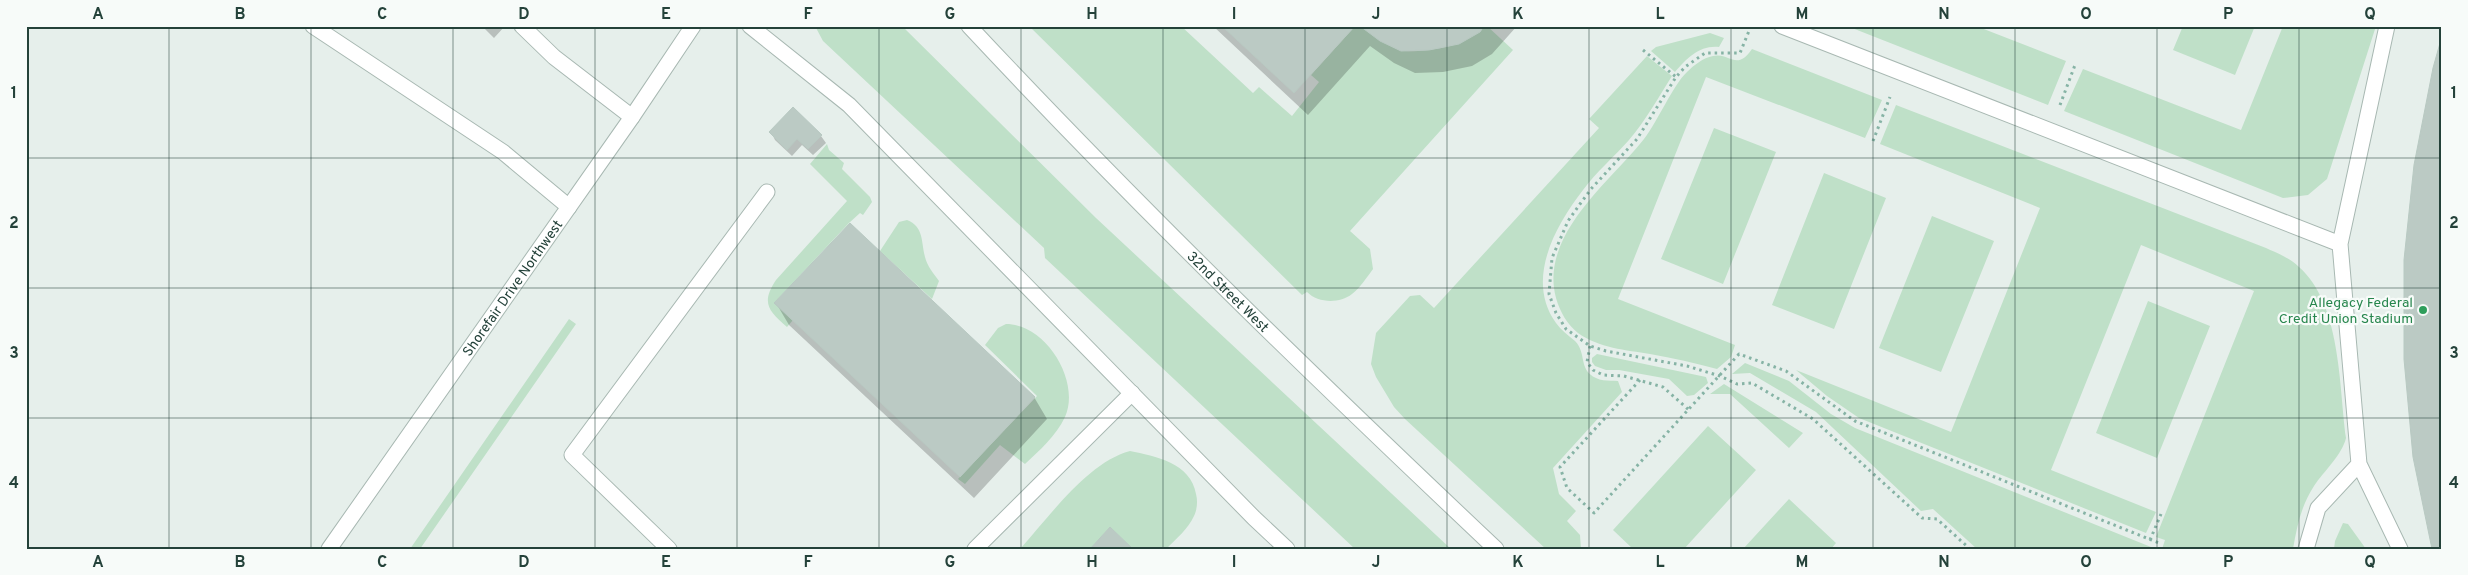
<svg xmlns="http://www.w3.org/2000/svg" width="2468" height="575" viewBox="0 0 2468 575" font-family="Overpass,sans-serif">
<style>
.green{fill:#bfe0c8}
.shadow{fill:#0003}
.building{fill:#bbcac4;stroke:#b8c9c2}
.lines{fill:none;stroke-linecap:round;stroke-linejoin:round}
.service-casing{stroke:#a8b8b2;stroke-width:17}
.pedestrian-casing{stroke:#a8b8b2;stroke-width:17}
.tertiary-casing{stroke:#a8b8b2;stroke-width:17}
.path{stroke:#86b3a5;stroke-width:3;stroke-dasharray:2.5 4;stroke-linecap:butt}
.service{stroke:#fff;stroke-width:15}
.pedestrian{stroke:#fff;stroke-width:15}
.tertiary{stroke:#fff;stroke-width:15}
.grid{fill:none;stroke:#24423a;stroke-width:1;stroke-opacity:0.55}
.leisure-dot{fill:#2e9e5b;stroke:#f7fbf9;stroke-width:2}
.labels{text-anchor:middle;stroke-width:4.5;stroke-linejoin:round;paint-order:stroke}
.street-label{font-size:14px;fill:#24423a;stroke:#f7fbf9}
.leisure-label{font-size:14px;fill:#27864d;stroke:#f7fbf9;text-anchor:end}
.neatline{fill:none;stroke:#24423a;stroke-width:2}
.grid-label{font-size:16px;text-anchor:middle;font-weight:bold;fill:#24423a}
</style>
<rect width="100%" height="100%" fill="#e6efeb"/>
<path class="green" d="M 815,26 L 902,26 L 1096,218 L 1451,549 L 1355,549 L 1045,258 L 1044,248 L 823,41 Z
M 1029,26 L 1181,26 L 1253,93 L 1259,87 L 1292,116 L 1319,82 L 1311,75 L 1355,26 C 1367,26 1386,46 1400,50 C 1412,54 1450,48 1461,42 C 1469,38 1480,28 1487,26 L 1513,50 L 1350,231 L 1370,249 L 1373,269 C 1367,277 1360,288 1352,294 C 1339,304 1318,303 1307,292 L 1302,295 Z
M 1847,26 L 1976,26 L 2066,61 L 2048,105 Z
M 2183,26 L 2255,26 L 2235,75 L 2173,50 Z
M 2283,26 L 2376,26 L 2327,179 L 2308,195 L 2283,198 L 2064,111 L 2083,69 L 2241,130 Z
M 1710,33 L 1724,38 L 1719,47 C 1700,45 1687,58 1675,72 L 1651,51 L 1656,47 Z
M 1752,49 L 1882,100 L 1865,138 L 1706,77 L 1618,299 L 1735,345 L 1731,357 L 1717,369 C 1695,363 1673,358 1650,354 C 1626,350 1599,348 1578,333 C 1567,324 1560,312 1556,298 C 1539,235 1610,182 1644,139 C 1658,121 1673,85 1687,72 C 1694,65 1703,58 1713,56 C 1730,52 1736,72 1752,49 Z
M 1647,56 L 1672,76 C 1658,98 1646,120 1629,140 C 1614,157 1596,172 1583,190 C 1555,226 1525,280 1556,323 C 1561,330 1568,335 1575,341 C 1587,353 1578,370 1596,378 C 1603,382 1611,380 1618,381 L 1622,392 L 1553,468 L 1559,494 L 1576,511 L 1567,521 L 1580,535 L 1581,549 L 1546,549 L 1405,419 L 1394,407 L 1376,377 L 1371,364 L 1376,333 L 1410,296 L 1420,295 L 1434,308 L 1599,128 L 1589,119 Z
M 1896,105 L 2266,248 C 2277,253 2290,258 2299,267 C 2341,304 2339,385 2346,438 C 2342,455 2324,471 2314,486 C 2301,506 2297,526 2293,549 L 2162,549 L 2165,540 L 2156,537 L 2254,291 L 2141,245 L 2051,470 L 2156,512 L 2146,533 L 1859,418 L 1827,396 L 1796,370 L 1951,432 L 2040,208 L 1880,144 Z
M 1714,128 L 1776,152 L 1723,284 L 1661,259 Z
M 827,144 L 829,150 L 844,163 L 842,169 L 870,197 L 872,202 L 863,215 L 860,213 L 849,223 L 775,302 L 793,320 L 787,327 C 768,310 761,303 776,280 L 847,201 L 810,164 Z
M 1824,173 L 1886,198 L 1834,329 L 1772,305 Z
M 1932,216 L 1994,241 L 1941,372 L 1879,348 Z
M 907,220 C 924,227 921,241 925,257 C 927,266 934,274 939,281 L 932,299 L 880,251 L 899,222 Z
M 2148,301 L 2210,326 L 2157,458 L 2096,433 Z
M 569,319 L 576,324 L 420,549 L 410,549 Z
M 1006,324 C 1046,324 1081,381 1065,417 C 1056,436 1039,451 1025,464 L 1000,445 L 965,484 L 958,479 L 1037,396 L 985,345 L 998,328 Z
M 1597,354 L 1706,377 L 1708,383 L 1694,395 L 1687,396 L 1669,379 L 1619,370 L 1606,370 L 1595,366 L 1592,362 L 1592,358 Z
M 1745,363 L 1789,381 L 1831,414 L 1855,428 L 2156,549 L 1977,549 L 1933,509 L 1921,511 L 1816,412 L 1750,373 L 1732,374 Z
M 1724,384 L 1803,433 L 1789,448 L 1730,394 L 1710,394 Z
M 1708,426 L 1756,470 L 1684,549 L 1633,549 L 1613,530 Z
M 1130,451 C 1155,456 1191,463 1196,494 C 1198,501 1197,510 1194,516 C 1188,529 1176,539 1166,549 L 1133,549 L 1110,527 L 1090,549 L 1020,549 C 1049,517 1088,462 1130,451 Z
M 1789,499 L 1836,543 L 1831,549 L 1743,549 Z
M 2343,523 L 2348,524 L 2366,549 L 2334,549 L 2335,541 Z"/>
<path class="shadow" d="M 482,26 L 505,26 L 494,38 Z
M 1213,26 L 1517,26 L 1492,54 L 1472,66 L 1443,72 L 1415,73 L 1394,63 L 1370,46 L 1308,115 Z
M 771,132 L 821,136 L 826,143 L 813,155 L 802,145 L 792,156 L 775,140 Z
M 776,303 L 1034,397 L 1047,419 L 974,498 L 789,325 Z"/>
<path class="building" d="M 1222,26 L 1355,26 L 1294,93 Z
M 1360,26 L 1484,26 L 1480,32 L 1459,44 L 1429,50 L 1401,51 L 1380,41 Z
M 2442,36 L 2442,549 L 2432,549 L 2413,457 L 2404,359 L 2404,260 L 2414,165 L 2433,68 Z
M 793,107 L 822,135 L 808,149 L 797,139 L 787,150 L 769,132 Z
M 850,223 L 1035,397 L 960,477 L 774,303 Z
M 1110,527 L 1133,549 L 1090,549 Z"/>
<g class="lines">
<defs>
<g id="service">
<path d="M 313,26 L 503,152 L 569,207"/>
<path d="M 522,26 L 554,57 L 632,117"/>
<path d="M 750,26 L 849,105 L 1254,518 L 1287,549"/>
<path id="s1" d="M 969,26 C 1138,207 1316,379 1496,549"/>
<path d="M 669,549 L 572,455 L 767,192"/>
<path d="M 975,549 L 1132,393"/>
</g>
<path id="pedestrian" d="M 1782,26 L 2340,244 L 2359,464 L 2318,508 L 2306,549
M 2340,244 L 2387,26
M 2359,464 L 2400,549"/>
<g id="tertiary">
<path id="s2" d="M 329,549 L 632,117 L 693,26"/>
</g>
</defs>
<use href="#service" class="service-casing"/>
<use href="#pedestrian" class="pedestrian-casing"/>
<use href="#tertiary" class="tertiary-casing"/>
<path class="path" d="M 1751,26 L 1740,53 L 1705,53 L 1685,67 L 1676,77 L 1637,139 L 1591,189 L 1580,204 L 1568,221 L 1552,258 L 1549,294 L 1556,313 L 1566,329 L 1590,346 L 1606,351 L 1687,366 L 1720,376 L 1737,384 L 1752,383 L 1813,419 L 1922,518 L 1937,519 L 1970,549
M 1643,50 L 1676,77
M 2060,105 L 2075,65
M 1873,141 L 1890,97
M 1590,346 L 1587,362 L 1593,370 L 1603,375 L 1624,376 L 1663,387 L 1689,410
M 1640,380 L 1560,467 L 1567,488 L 1594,513 L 1739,354 L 1786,371 L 1855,421 L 2159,543
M 2150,540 L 2161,514"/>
<use href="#service" class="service"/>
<use href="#pedestrian" class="pedestrian"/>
<use href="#tertiary" class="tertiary"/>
</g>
<path class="grid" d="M 169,26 L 169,549M 311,26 L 311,549M 453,26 L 453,549M 595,26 L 595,549M 737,26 L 737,549M 879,26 L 879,549M 1021,26 L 1021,549M 1163,26 L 1163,549M 1305,26 L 1305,549M 1447,26 L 1447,549M 1589,26 L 1589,549M 1731,26 L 1731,549M 1873,26 L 1873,549M 2015,26 L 2015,549M 2157,26 L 2157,549M 2299,26 L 2299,549M 26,158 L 2442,158M 26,288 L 2442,288M 26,418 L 2442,418"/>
<circle class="leisure-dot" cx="2423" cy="310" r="5"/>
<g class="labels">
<g class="street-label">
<text dy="5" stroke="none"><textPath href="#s2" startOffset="319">Shorefair Drive Northwest</textPath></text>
<text dy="5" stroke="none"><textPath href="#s1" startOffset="371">32nd Street West</textPath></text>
</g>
<g class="leisure-label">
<text x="2413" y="307">Allegacy Federal<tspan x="2413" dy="16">Credit Union Stadium</tspan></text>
</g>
</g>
<rect width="2468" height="575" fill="none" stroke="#f7fbf9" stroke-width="55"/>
<rect x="28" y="28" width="2412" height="520" class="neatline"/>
<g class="grid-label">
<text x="98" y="19">A</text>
<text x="240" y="19">B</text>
<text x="382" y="19">C</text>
<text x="524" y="19">D</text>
<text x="666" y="19">E</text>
<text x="808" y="19">F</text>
<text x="950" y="19">G</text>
<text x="1092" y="19">H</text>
<text x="1234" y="19">I</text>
<text x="1376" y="19">J</text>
<text x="1518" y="19">K</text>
<text x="1660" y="19">L</text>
<text x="1802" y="19">M</text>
<text x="1944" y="19">N</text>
<text x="2086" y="19">O</text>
<text x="2228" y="19">P</text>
<text x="2370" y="19">Q</text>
<text x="14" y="98">1</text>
<text x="2454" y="98">1</text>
<text x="14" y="228">2</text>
<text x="2454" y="228">2</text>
<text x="14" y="358">3</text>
<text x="2454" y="358">3</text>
<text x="14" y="488">4</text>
<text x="2454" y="488">4</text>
<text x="98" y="567">A</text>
<text x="240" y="567">B</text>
<text x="382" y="567">C</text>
<text x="524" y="567">D</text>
<text x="666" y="567">E</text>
<text x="808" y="567">F</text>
<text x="950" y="567">G</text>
<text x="1092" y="567">H</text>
<text x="1234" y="567">I</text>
<text x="1376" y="567">J</text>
<text x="1518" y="567">K</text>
<text x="1660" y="567">L</text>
<text x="1802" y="567">M</text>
<text x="1944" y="567">N</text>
<text x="2086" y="567">O</text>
<text x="2228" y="567">P</text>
<text x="2370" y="567">Q</text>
</g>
</svg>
